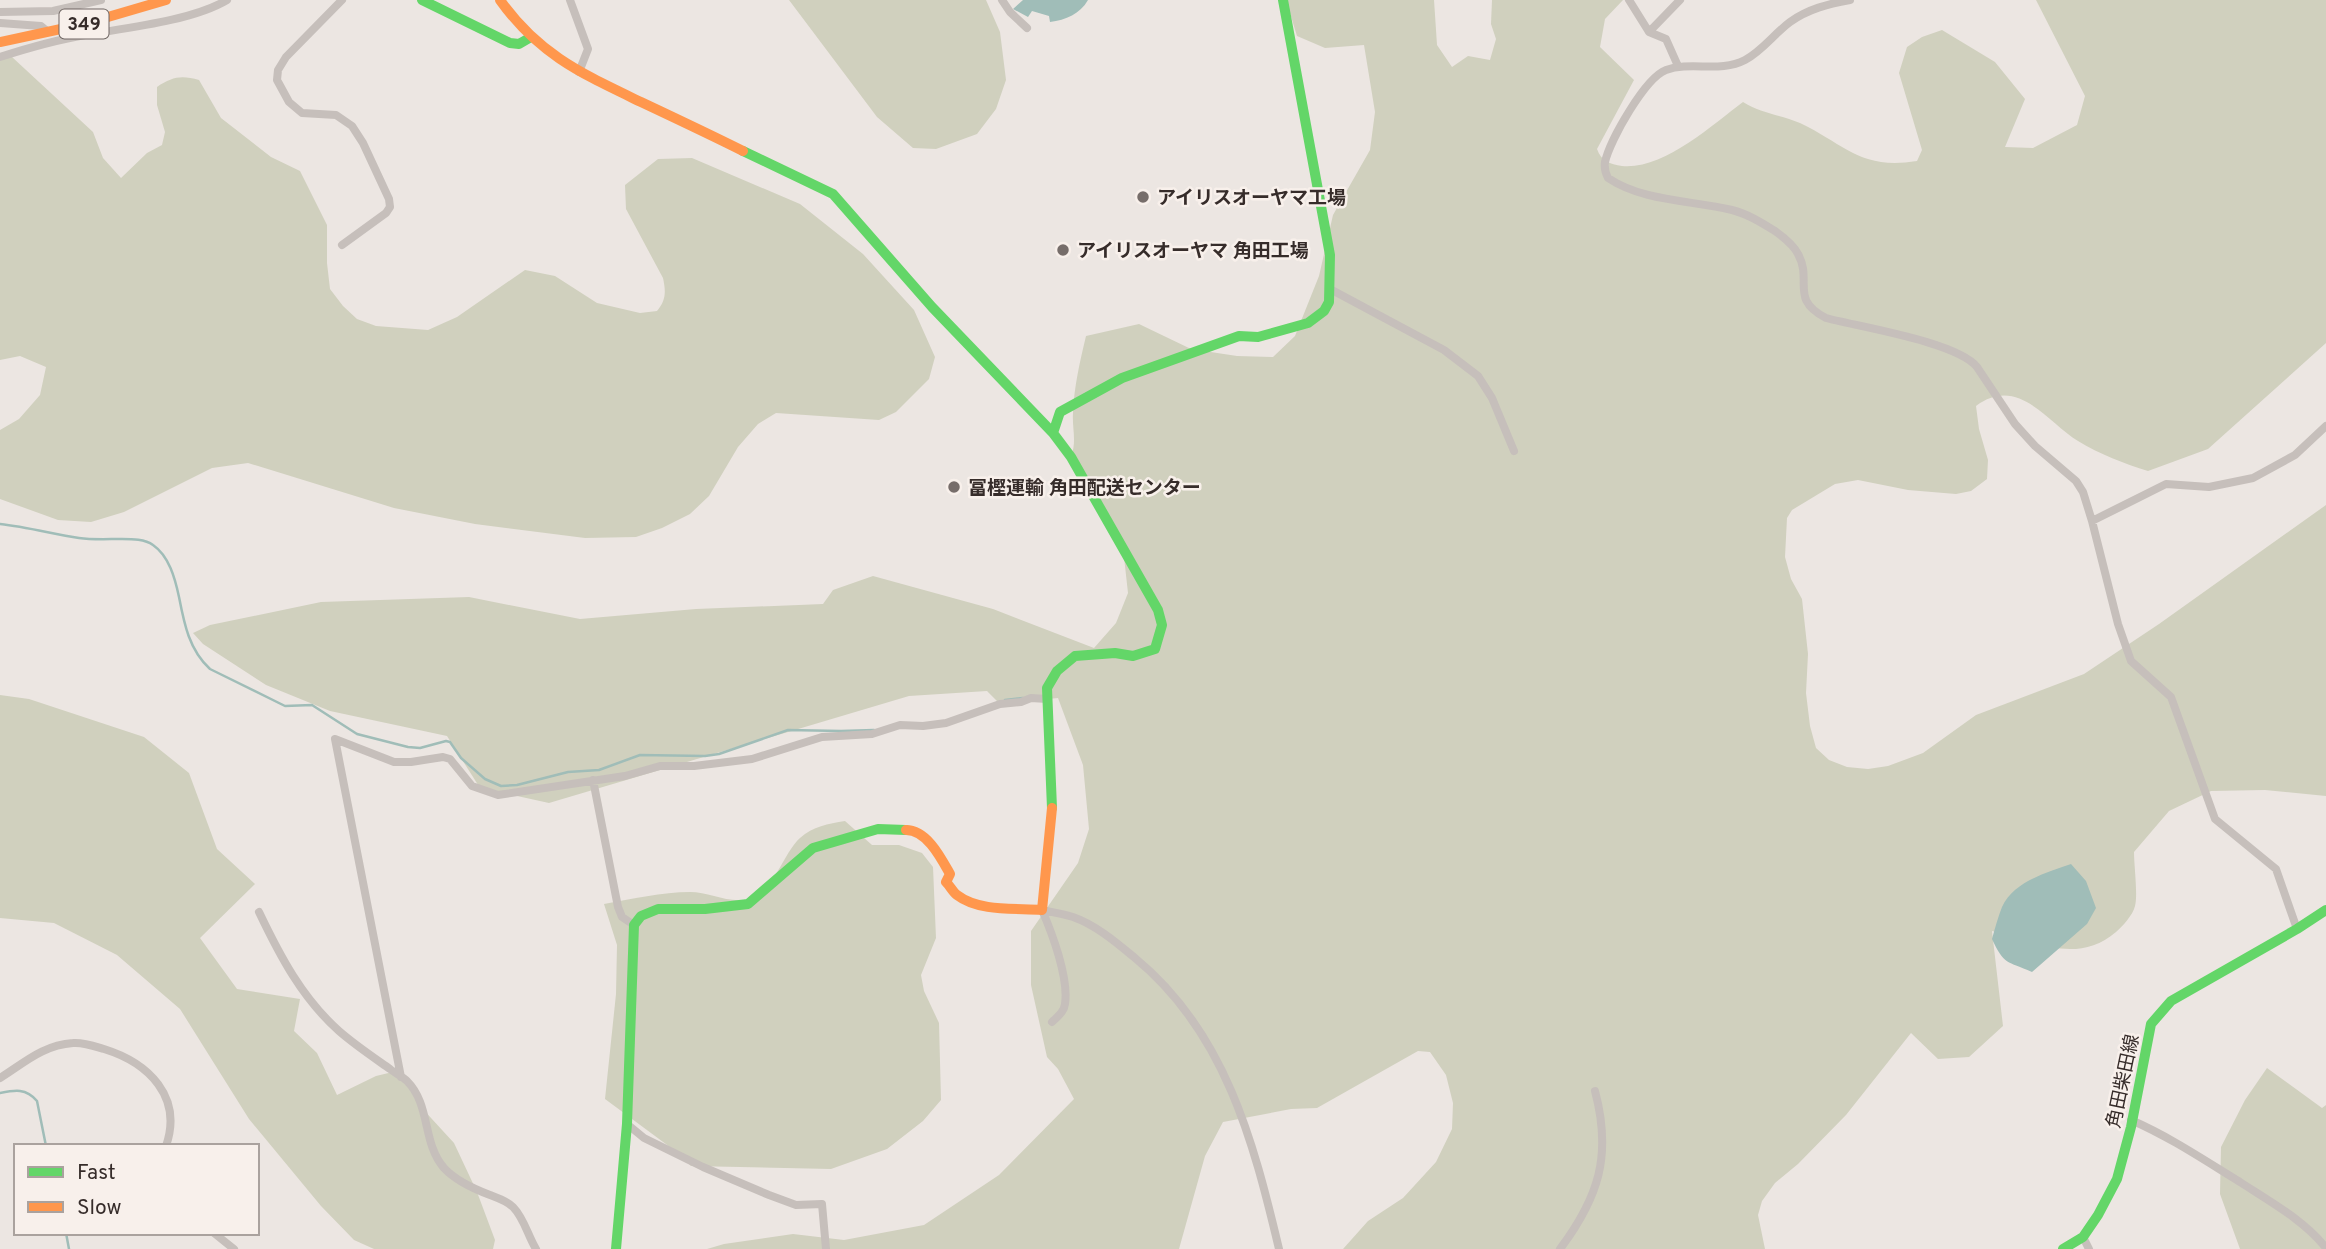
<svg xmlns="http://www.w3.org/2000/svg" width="2326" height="1249" viewBox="0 0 2326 1249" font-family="Overpass,'Noto Sans JP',sans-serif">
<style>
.green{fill:#d0d0be}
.water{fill:#a0bdb8}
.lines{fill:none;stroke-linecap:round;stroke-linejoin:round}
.stream{stroke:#a0bdb8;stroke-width:2.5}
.street{stroke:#c6bfbb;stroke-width:8}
.fast{stroke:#63d668;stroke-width:10}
.slow{stroke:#ff974d;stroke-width:10}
.poi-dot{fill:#766d6a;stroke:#f8f0eb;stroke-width:2.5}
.labels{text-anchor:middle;stroke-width:5;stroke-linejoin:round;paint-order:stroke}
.shield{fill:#f8f0eb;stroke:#706764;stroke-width:2}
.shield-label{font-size:18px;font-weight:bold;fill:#362c2a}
.poi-label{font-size:19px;font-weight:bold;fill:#362c2a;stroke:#f8f0eb;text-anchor:start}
.street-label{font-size:19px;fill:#362c2a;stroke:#f8f0eb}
</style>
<rect width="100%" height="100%" fill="#ece6e2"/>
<path class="green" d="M 789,0 L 986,0 L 1000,32 L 1006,80 L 996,109 L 977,134 L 936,149 L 913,148 L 877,117 Z
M 1286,0 L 1434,0 L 1437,45 L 1452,67 L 1468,56 L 1490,60 L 1496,39 L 1491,24 L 1492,0 L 1623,0 L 1605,19 L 1600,47 L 1634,80 L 1597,149 C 1601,161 1610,164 1622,166 C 1663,170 1711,126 1743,102 C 1760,113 1781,115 1800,123 C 1846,145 1860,170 1917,161 L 1922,150 L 1899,73 L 1907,47 L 1922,37 L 1942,30 L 1995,62 L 2025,99 L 2005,147 L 2033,148 L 2077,125 L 2085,96 L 2036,0 L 2326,0 L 2326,343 L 2208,449 L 2148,471 C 2125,464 2099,454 2078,441 C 2046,421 2018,375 1976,406 L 1979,429 L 1988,460 L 1987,479 L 1971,491 L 1956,494 L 1908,490 L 1858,480 L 1835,484 L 1792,510 L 1787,518 L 1785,557 L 1791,579 L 1802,599 L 1808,654 L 1806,693 L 1810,726 L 1816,748 L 1829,760 L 1847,767 L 1868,769 L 1888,766 L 1923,753 L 1976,715 L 2084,674 L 2159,624 L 2326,505 L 2326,796 L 2265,790 L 2211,791 L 2169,811 L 2134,852 C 2134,865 2138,895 2135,906 C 2133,915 2122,927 2116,932 C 2078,965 2034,942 1992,931 L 2003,1026 L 1969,1057 L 1938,1059 L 1911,1033 L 1846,1115 L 1798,1164 L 1775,1183 L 1762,1201 L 1758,1215 L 1765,1249 L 1343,1249 L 1368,1221 L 1403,1198 L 1436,1162 L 1452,1129 L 1453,1103 L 1446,1075 L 1430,1052 L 1418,1051 L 1317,1108 L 1291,1109 L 1223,1122 L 1205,1156 L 1179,1249 L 707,1249 L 724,1244 L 793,1234 L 844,1240 L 924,1225 L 999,1175 L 1074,1099 L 1058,1069 L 1047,1057 L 1031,985 L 1031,931 L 1078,863 L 1089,829 L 1083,765 L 1058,698 L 1000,704 L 987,691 L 909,696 L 549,803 L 480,788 L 447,736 L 330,711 L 266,685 L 203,644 L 193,633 L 210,625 L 321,602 L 469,597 L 580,619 L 696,609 L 823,604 L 833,590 L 873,576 L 993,609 L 1094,648 L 1116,623 L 1128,593 L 1123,548 L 1071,457 C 1077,441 1072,429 1073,413 C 1074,387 1080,361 1086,336 L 1139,324 L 1191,349 L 1237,356 L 1273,357 L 1295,336 L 1319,276 L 1333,215 L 1370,150 L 1375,112 L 1364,45 L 1325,48 L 1297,36 Z
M 0,57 L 12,57 L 93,132 L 103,158 L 121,178 L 147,153 L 162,145 L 165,132 L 157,105 L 157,87 C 172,77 181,75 199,80 L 221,118 L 271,157 L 300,171 L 327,225 L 327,263 L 330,289 L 343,306 L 357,319 L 376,326 L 428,330 L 457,317 L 525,270 L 555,276 L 597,303 L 640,313 L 657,311 C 666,300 666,292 663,278 L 626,209 L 625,185 L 658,159 L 692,158 L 800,204 L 863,254 L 914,310 L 935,357 L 929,379 L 896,412 L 879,420 L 776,413 L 758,424 L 738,447 L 709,496 L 690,514 L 662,528 L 636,537 L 585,538 L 475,524 L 394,508 L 248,463 L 212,468 L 124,512 L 91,522 L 58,520 L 0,499 L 0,430 L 19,419 L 40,395 L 46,367 L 20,356 L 0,360 Z
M 0,695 L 29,699 L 144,737 L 189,773 L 217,849 L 255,884 L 200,938 L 237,989 L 300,999 L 294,1031 L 317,1053 L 337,1095 L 376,1076 L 401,1070 L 420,1106 L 454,1143 L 477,1192 L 495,1240 L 493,1249 L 374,1249 L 354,1240 L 321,1206 L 249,1119 L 180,1009 L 117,955 L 54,923 L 0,918 Z
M 845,821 L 872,845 L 899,845 L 922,853 L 933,867 L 936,938 L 921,975 L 924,991 L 939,1023 L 941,1100 L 923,1121 L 887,1149 L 831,1169 L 691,1166 L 678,1153 L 605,1099 L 616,994 L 617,945 L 604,904 C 632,899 662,892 690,892 C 709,892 729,904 749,899 C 773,893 784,852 800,838 C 813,826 828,824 845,821 Z
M 2267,1068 L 2322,1108 L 2326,1105 L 2326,1249 L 2240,1249 L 2220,1194 L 2221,1147 L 2245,1100 Z"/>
<path class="water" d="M 1023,0 L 1088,0 C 1080,14 1066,20 1050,22 L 1049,16 L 1032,11 L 1028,17 L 1013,9 Z
M 2071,864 L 2086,881 L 2096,908 L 2087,924 L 2032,972 C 2007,961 2004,965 1992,939 C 1995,928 1998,917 2002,907 C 2014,881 2046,873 2071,864 Z"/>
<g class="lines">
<path class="stream" d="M 0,524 C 27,527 53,534 79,538 C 93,540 108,539 122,539 C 132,539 145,539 153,545 C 169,556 175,578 179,597 C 184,623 189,650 210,669 L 285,706 L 312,705 L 357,734 L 408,747 L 420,748 L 446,741 L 450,742 L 461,758 L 485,779 L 501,786 L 517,785 L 568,772 L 599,770 L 640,755 L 705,756 L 719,754 L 788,730 L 841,731 L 874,730
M 1005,700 L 1023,698
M 0,1093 C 15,1090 26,1088 37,1101 L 46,1146
M 66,1233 L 69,1249"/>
<path class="street" d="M 342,0 L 286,57 L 278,70 L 277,80 L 289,102 L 302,113 L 336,115 L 352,126 L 363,143 L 389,199 L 390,207 L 386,213 L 342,245
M 570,0 L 588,49 L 579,72
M 1002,0 L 1010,12 L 1027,28
M 1629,0 L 1649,32 L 1666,39 L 1678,66
M 1850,0 C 1828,4 1808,9 1790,22 C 1774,34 1762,51 1745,60 C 1720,73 1691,61 1666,70 C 1645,78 1610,140 1605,162 C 1604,168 1605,172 1608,178 C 1644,202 1691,200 1732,210 C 1748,214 1762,223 1775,231 C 1782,236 1794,246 1798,254 C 1813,281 1789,299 1826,318 C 1860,327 1957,342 1977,367 L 2015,424 L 2035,446 L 2076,481 L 2083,492 L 2092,521
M 0,12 L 53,11 L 101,0
M 0,23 L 41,26 L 47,31
M 1649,32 L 1680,0
M 0,57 C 28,48 56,40 85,35 C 125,28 192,21 227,0
M 1330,289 L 1444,350 L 1478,376 L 1492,398 L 1514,451
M 593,780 L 618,907 L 622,917 L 634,925
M 1042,910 C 1052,912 1063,914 1073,917 C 1096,925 1117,943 1135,958 C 1225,1032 1253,1140 1279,1249
M 1042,910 C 1052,933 1069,978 1065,1004 C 1064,1012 1058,1016 1052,1022
M 259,912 C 280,956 302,998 339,1031 C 355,1045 373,1057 390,1069 C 395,1073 403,1077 407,1081 C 431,1105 422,1143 444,1168 C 456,1181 474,1189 490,1195 C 498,1198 507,1201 513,1207 C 524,1218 528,1236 536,1249
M 2297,929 L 2276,869 L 2215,819 L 2171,697 L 2131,661 L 2118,624 L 2092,521 L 2166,484 L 2209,487 L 2253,478 L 2295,455 L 2326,426
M 401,1077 L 335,739 L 394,762 L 411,762 L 443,757 L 450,759 L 472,786 L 498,795 L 625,776 L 660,766 L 694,766 L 752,759 L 822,737 L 872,734 L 900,725 L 923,726 L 946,723 L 1000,704 L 1021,702 L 1031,698 L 1047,699
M 0,1078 C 24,1063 43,1045 73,1043 C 83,1042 94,1046 104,1049 C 149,1063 183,1097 166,1146
M 2131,1120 C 2170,1137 2204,1160 2240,1182 C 2269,1201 2304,1220 2326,1248
M 627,1124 L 644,1138 L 703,1167 L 769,1195 L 796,1205 L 822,1204 L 826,1249
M 214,1233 L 234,1249
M 2083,1237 L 2089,1249
M 1560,1249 C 1599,1197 1612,1155 1595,1091"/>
<path class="fast" d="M 422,0 L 510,43 L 519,44 L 531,37
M 743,151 L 833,194 L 932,307 L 1053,433 L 1071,457 L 1158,610 L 1162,625 L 1155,649 L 1133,656 L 1115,653 L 1075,656 L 1057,671 L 1047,688 L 1052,808
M 1053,433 L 1060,412 L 1122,378 L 1239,336 L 1258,337 L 1308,323 L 1324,311 L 1329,302 L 1330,255 L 1283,0
M 616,1249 L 627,1124 L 634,925 L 641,916 L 658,909 L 705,909 L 748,904 L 813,848 L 878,829 L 906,830
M 2063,1249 L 2083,1237 L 2098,1215 L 2117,1179 L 2131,1127 L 2151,1024 L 2171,1001 L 2297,929 L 2326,910"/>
<path class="slow" d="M 500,0 C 539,55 583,74 641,102 C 675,118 709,134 743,151
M 0,42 L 84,24 L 166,0
M 906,830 C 927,830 941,858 950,874 L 946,882 C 950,886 953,892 957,895 C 979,912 1016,908 1042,910 L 1052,808"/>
</g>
<g class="poi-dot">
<circle cx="1143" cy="197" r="7"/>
<circle cx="1063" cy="250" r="7"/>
<circle cx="954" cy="487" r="7"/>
</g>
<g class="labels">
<rect class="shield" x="59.5" y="9.5" width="49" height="29" rx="5"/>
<g class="shield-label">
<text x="84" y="30">349</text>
</g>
<g class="poi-label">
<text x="1157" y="204">アイリスオーヤマ工場</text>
<text x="1077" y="257">アイリスオーヤマ 角田工場</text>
<text x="968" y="494">冨樫運輸 角田配送センター</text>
</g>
<g class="street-label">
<text transform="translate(2122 1081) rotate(-78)" y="7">角田柴田線</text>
</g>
</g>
<rect x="14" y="1144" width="245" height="91" fill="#f8f0eb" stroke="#aaa29e" stroke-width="2"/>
<rect x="28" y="1167" width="35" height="10" fill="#63d668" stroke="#aaa29e" stroke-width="2"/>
<text x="77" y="1179" font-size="21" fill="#362c2a">Fast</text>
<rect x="28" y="1202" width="35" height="10" fill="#ff974d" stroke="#aaa29e" stroke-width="2"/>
<text x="77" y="1214" font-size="21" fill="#362c2a">Slow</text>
</svg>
